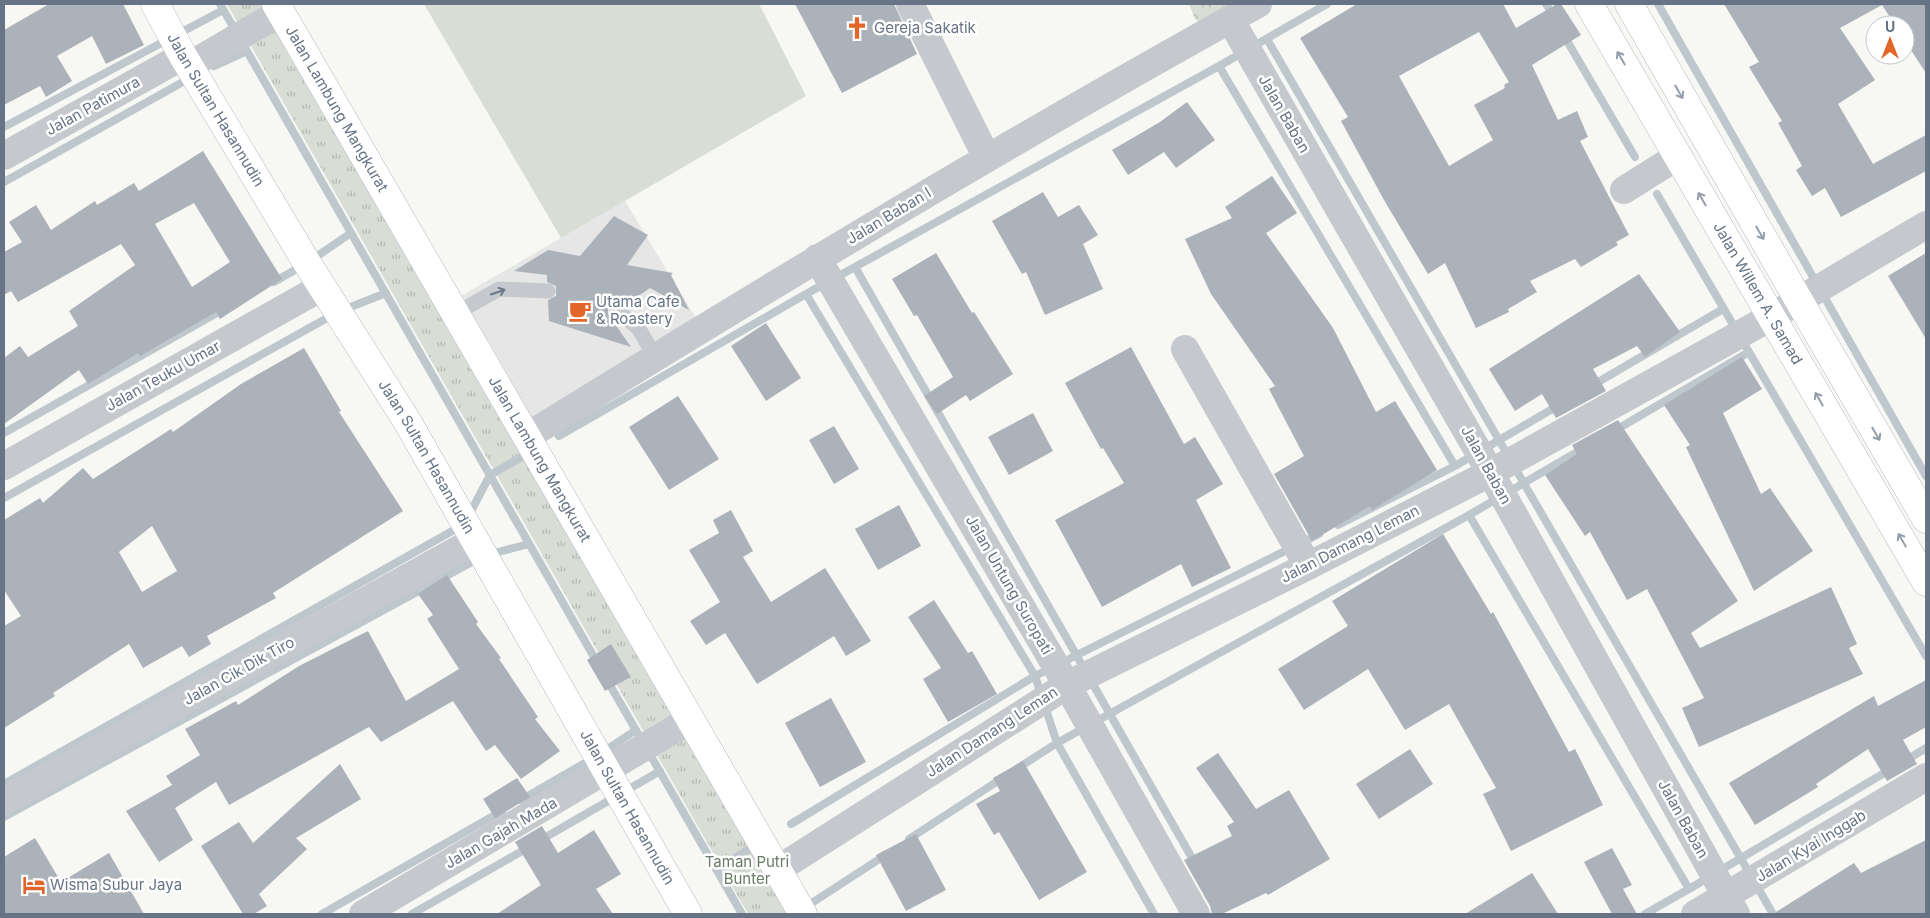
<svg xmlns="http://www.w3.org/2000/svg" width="1930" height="918" viewBox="0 0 1930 918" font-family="Inter,sans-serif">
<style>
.built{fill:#e5e6e5}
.green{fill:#d8ded5}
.forest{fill:url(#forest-crowns)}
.park{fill:url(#park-tufts)}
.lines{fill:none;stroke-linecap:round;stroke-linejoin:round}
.stream{stroke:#bdc7cc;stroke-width:8}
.building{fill:#abb2b9;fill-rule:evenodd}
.secondary-casing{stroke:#b7bbc0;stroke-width:29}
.lane{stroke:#c5c8cc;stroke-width:15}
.street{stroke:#c5c8cc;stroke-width:28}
.secondary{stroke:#fff;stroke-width:28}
.oneway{stroke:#949eaa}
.oneway2{stroke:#6b7889}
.labels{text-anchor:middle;stroke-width:5;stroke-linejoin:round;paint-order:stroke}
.poi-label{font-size:15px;fill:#667485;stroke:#fff;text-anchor:start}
.street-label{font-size:15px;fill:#667485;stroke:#fff}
.park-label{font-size:15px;fill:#687c65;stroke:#fff}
</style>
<defs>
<pattern id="forest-crowns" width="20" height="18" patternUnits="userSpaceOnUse" patternTransform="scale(1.25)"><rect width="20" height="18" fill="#d8ded5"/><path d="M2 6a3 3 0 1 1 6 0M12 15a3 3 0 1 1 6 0" fill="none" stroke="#b3b9b2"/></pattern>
<pattern id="park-tufts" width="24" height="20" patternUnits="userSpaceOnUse" patternTransform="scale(1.25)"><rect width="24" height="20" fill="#d8ded5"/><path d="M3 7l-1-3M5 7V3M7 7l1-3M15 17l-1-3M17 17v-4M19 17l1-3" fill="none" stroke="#b3b9b2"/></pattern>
</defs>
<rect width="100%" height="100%" fill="#f7f7f4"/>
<path class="built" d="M 625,201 L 700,325 L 534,427 L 461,296 Z"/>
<path class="green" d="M 424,4 L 759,4 L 806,96 L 561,238 Z"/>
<path class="forest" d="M 1189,4 L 1244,4 L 1204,25 L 1195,19 Z"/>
<path class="park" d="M 227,4 L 269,4 L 795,914 L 748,914 Z"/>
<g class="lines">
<path class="stream" d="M 220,4 L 598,664
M 1546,4 L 1554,17
M 1658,4 L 1926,476
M 1563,34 L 1635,157
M 1267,39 L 1773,914
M 214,66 L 247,51
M 1219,66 L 1327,4
M 4,127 L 223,10
M 4,182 L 190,78
M 1657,194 L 1926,656
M 855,267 L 1196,865
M 274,282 L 307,263 L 351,233
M 806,294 L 1219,66 L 1455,466 L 1338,525
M 1593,385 L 1723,309
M 1614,431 L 1749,352
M 4,433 L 224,309
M 559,436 L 806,294 L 1035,676 L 791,824
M 1455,466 L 1559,405
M 4,498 L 338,312 L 386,293
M 1469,515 L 1584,448
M 468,517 L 490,475 L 522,457
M 1319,534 L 1035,676 L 1057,743 L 1469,515 L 1689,889 L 1645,914
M 607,680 L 742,914
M 1905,761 L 1926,748
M 1018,768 L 1057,743 L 1154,914
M 4,784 L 461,526
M 521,800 L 597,756 L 636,730
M 4,817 L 483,556 L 529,544
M 909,839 L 1004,777
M 539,841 L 660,771
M 717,869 L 751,848
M 1689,889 L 1891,769
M 804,908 L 887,854
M 322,914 L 502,811
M 412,914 L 529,847"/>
</g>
<path class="building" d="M 49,4 L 123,4 L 144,45 L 106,64 L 92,36 L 57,56 L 72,81 L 46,97 L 40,86 L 4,105 L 4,30 Z
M 795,4 L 894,4 L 917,54 L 842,93 Z
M 1357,4 L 1503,4 L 1516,28 L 1557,4 L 1561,4 L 1581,35 L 1532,65 L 1558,120 L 1577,111 L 1588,137 L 1580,141 L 1629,235 L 1616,242 L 1618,245 L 1581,267 L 1575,259 L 1530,281 L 1537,292 L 1508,309 L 1509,312 L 1476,328 L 1445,263 L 1428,274 L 1384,200 L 1341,121 L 1348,117 L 1300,38 ZM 1479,32 L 1509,82 L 1504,85 L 1505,88 L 1474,105 L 1493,140 L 1449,166 L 1399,76 Z
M 1724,4 L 1926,4 L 1926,73 L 1905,41 L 1905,25 L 1895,25 L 1882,5 L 1840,28 L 1875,80 L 1838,104 L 1873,164 L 1926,135 L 1926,171 L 1841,217 L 1825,188 L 1812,196 L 1796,170 L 1802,166 L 1778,123 L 1782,121 L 1749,67 L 1759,62 Z
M 1187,102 L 1215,140 L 1176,168 L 1164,152 L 1128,175 L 1112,150 L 1160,122 Z
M 203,151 L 282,279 L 220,319 L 216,312 L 140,356 L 138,353 L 88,384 L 79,370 L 4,424 L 4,358 L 20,346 L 28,357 L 78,326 L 69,311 L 135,265 L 121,244 L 18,302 L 11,291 L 4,295 L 4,252 L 22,242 L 9,222 L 36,205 L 51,230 L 95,201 L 97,205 L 134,183 L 139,191 ZM 194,203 L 230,262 L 192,287 L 155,224 Z
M 1272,176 L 1297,213 L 1266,233 L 1333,328 L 1376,412 L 1395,401 L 1437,470 L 1372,510 L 1370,506 L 1312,541 L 1274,474 L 1304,456 L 1269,389 L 1275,386 L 1211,294 L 1185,239 L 1232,218 L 1225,207 Z
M 1043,192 L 1058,217 L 1079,205 L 1098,235 L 1083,244 L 1103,289 L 1045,315 L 1026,272 L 1022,274 L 992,221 Z
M 614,216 L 648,235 L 627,265 L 673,273 L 671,275 L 689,310 L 650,288 L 625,305 L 619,301 L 613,301 L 608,308 L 608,314 L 631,347 L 549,321 L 548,300 L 556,296 L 556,286 L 547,282 L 547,275 L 514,271 L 548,250 L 580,256 Z
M 936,253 L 972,313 L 974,312 L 1013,374 L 970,401 L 966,395 L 937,414 L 924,396 L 953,377 L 917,315 L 914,316 L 892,279 Z
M 1926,253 L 1926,339 L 1888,276 Z
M 1639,274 L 1680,332 L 1645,357 L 1637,346 L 1593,369 L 1606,391 L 1556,418 L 1542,394 L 1515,411 L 1489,369 Z
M 766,323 L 801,378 L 766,401 L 731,346 Z
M 1131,347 L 1184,444 L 1195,437 L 1223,484 L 1196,500 L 1231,568 L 1192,587 L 1181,564 L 1102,607 L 1055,520 L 1124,483 L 1103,448 L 1101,449 L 1065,383 Z
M 304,348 L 341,411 L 339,412 L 403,511 L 273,593 L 276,598 L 207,636 L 211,644 L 189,657 L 182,646 L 143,668 L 129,644 L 53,693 L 55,696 L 4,728 L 4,626 L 21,616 L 4,590 L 4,520 L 40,498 L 43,503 L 83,468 L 93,479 L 171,429 L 173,432 L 241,384 ZM 152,526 L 177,571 L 142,592 L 119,552 Z
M 1742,357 L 1762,389 L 1723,413 L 1761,494 L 1770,488 L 1813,551 L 1754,591 L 1686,447 L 1690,445 L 1664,405 Z
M 678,396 L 719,459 L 669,490 L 629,427 Z
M 1033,413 L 1053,451 L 1009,475 L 988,437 Z
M 1618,420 L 1738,601 L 1691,633 L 1700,648 L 1831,587 L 1857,644 L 1849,648 L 1863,674 L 1699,747 L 1682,708 L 1704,698 L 1647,589 L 1627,600 L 1590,532 L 1585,536 L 1545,475 L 1577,454 L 1572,445 Z
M 834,426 L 859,469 L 834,484 L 809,440 Z
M 899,505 L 921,546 L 878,570 L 855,529 Z
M 731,510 L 753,551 L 743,557 L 771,602 L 825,568 L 871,641 L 846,656 L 834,636 L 757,684 L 725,633 L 706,645 L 690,621 L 720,602 L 689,550 L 719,533 L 713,520 Z
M 1443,534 L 1491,614 L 1493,612 L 1569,752 L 1575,749 L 1603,805 L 1511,851 L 1483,794 L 1496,788 L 1449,704 L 1405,730 L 1368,669 L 1304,710 L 1278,669 L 1348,626 L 1332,601 Z
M 447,575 L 478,622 L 476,624 L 501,658 L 499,659 L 538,717 L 535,719 L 560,751 L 521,779 L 495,745 L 486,751 L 453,701 L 381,742 L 369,727 L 229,805 L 216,782 L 175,808 L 193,840 L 159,862 L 126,811 L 172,785 L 166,776 L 200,755 L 185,729 L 236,701 L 238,705 L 299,666 L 368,631 L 406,701 L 459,669 L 427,619 L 433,615 L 418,594 Z
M 934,600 L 968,653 L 972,651 L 997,694 L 948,722 L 923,679 L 941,668 L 908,617 Z
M 611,644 L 631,677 L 605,691 L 587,660 Z
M 1926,680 L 1926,727 L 1903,740 L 1917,764 L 1887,781 L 1868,749 L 1816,784 L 1818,787 L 1755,825 L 1729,783 L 1874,696 L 1878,706 Z
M 831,698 L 866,762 L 820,787 L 785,723 Z
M 1410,749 L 1433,784 L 1379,819 L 1356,784 Z
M 1218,753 L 1256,809 L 1289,790 L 1330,859 L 1268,895 L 1266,893 L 1222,914 L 1212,914 L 1210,906 L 1184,860 L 1232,836 L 1227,826 L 1234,822 L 1196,768 Z
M 1023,761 L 1087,872 L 1039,900 L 999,832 L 994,835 L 976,804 L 1000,791 L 993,778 Z
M 340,764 L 361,799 L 296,838 L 307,849 L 259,894 L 267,906 L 254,914 L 243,914 L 201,846 L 239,822 L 253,843 Z
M 517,778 L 530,797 L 495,818 L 483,799 Z
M 542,826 L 558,853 L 594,830 L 621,874 L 596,889 L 613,914 L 497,914 L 541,885 L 515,842 Z
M 916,834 L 946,890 L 906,911 L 876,855 Z
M 35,838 L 61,882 L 109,853 L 144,914 L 4,914 L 4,857 Z
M 1926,840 L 1926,914 L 1773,914 L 1854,863 L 1861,873 Z
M 1612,848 L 1632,885 L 1623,889 L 1637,914 L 1612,914 L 1584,862 Z
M 1532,873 L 1558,914 L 1465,914 Z"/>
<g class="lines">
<defs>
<g id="secondary">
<path id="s1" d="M 155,4 L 183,56 L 307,263 L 407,421 L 688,914"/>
<path id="s2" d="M 276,4 L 803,914"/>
<path id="s3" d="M 1589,4 L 1926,582"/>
<path d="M 1629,4 L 1798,299 L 1926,519"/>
</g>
</defs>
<use href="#secondary" class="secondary-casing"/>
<path class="lane" d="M 617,310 L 639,329 L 655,357
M 455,314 L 499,289 L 548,291"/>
<path class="street" d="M 910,4 L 987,158
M 1230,19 L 1485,463 L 1736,914
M 190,65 L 281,12
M 4,156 L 183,56
M 1624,190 L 1678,156
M 817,258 L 1067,685 L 1196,914
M 1185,349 L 1308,566
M 526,437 C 767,288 1010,141 1258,4
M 4,466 L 322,287
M 4,801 L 474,541
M 777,870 L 1067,685 L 1308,566 L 1490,473 L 1771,317 L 1926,225
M 363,914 L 690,720
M 1695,914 L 1926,777"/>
<use href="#secondary" class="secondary"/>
</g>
<defs><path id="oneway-shaft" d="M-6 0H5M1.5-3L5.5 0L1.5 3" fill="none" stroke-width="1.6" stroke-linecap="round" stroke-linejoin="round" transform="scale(1.25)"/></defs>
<g class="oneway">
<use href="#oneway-shaft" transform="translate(1621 58) rotate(-120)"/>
<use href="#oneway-shaft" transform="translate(1679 92) rotate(60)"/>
<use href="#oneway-shaft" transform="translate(1702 199) rotate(-120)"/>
<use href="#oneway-shaft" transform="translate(1760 233) rotate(60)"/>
<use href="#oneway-shaft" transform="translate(1819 399) rotate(-120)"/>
<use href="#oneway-shaft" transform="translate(1876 434) rotate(60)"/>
<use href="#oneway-shaft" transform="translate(1902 540) rotate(-120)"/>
</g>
<use class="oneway2" href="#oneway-shaft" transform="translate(498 292) rotate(-19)"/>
<defs>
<symbol id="church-bare" viewBox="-9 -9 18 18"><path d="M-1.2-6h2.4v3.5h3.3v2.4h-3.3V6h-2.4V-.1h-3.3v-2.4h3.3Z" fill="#e26529" stroke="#fff" stroke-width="2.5" paint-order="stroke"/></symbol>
<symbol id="cafe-bare" viewBox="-9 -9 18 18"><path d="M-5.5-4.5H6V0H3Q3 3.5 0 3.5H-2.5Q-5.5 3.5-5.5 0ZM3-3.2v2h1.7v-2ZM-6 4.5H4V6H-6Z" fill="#e26529" stroke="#fff" stroke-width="2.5" paint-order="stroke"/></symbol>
<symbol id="hotel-bare" viewBox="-9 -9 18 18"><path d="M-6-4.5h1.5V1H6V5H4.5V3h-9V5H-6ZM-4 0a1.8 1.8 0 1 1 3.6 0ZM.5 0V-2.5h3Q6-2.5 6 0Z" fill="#e26529" stroke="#fff" stroke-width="2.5" paint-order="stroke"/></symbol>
</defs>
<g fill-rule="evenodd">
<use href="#church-bare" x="841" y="12" width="32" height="32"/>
<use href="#cafe-bare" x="564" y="295" width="32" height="32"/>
<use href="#hotel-bare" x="18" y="869" width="32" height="32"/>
</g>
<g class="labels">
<g class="poi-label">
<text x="874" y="33">Gereja Sakatik</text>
<text x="596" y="307">Utama Cafe<tspan x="596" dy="17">&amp; Roastery</tspan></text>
<text x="50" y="890">Wisma Subur Jaya</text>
</g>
<g class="street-label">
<text transform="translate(93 106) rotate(-29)" y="5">Jalan Patimura</text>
<text dy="5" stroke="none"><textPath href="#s2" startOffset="121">Jalan Lambung Mangkurat</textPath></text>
<text dy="5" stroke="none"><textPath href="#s1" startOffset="122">Jalan Sultan Hasannudin</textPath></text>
<text transform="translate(1284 114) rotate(60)" y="5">Jalan Baban</text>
<text transform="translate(889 216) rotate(-31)" y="5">Jalan Baban I</text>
<text dy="5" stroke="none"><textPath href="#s3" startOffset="335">Jalan Willem A. Samad</textPath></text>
<text transform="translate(163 376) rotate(-29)" y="5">Jalan Teuku Umar</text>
<text dy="5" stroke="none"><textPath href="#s1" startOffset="528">Jalan Sultan Hasannudin</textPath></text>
<text dy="5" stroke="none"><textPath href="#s2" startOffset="526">Jalan Lambung Mangkurat</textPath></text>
<text transform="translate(1486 465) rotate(61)" y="5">Jalan Baban</text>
<text transform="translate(1350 544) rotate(-27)" y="5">Jalan Damang Leman</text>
<text transform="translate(1009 585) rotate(60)" y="5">Jalan Untung Suropati</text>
<text transform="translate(239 671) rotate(-29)" y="5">Jalan Cik Dik Tiro</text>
<text transform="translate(992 732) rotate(-33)" y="5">Jalan Damang Leman</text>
<text dy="5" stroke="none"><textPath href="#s1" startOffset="932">Jalan Sultan Hasannudin</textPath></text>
<text transform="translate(1683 819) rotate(61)" y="5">Jalan Baban</text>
<text transform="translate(501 833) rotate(-30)" y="5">Jalan Gajah Mada</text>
<text transform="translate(1811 846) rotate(-31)" y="5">Jalan Kyai Inggab</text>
</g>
<g class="park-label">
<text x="747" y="867">Taman Putri<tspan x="747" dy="17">Bunter</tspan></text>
</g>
</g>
<rect width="1930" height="918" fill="none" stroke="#667485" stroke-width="10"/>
<g transform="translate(1890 40)"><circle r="24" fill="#ffffff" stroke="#c2c7ce"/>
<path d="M0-4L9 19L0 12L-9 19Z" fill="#e26529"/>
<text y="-8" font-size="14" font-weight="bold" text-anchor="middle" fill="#667485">U</text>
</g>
</svg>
